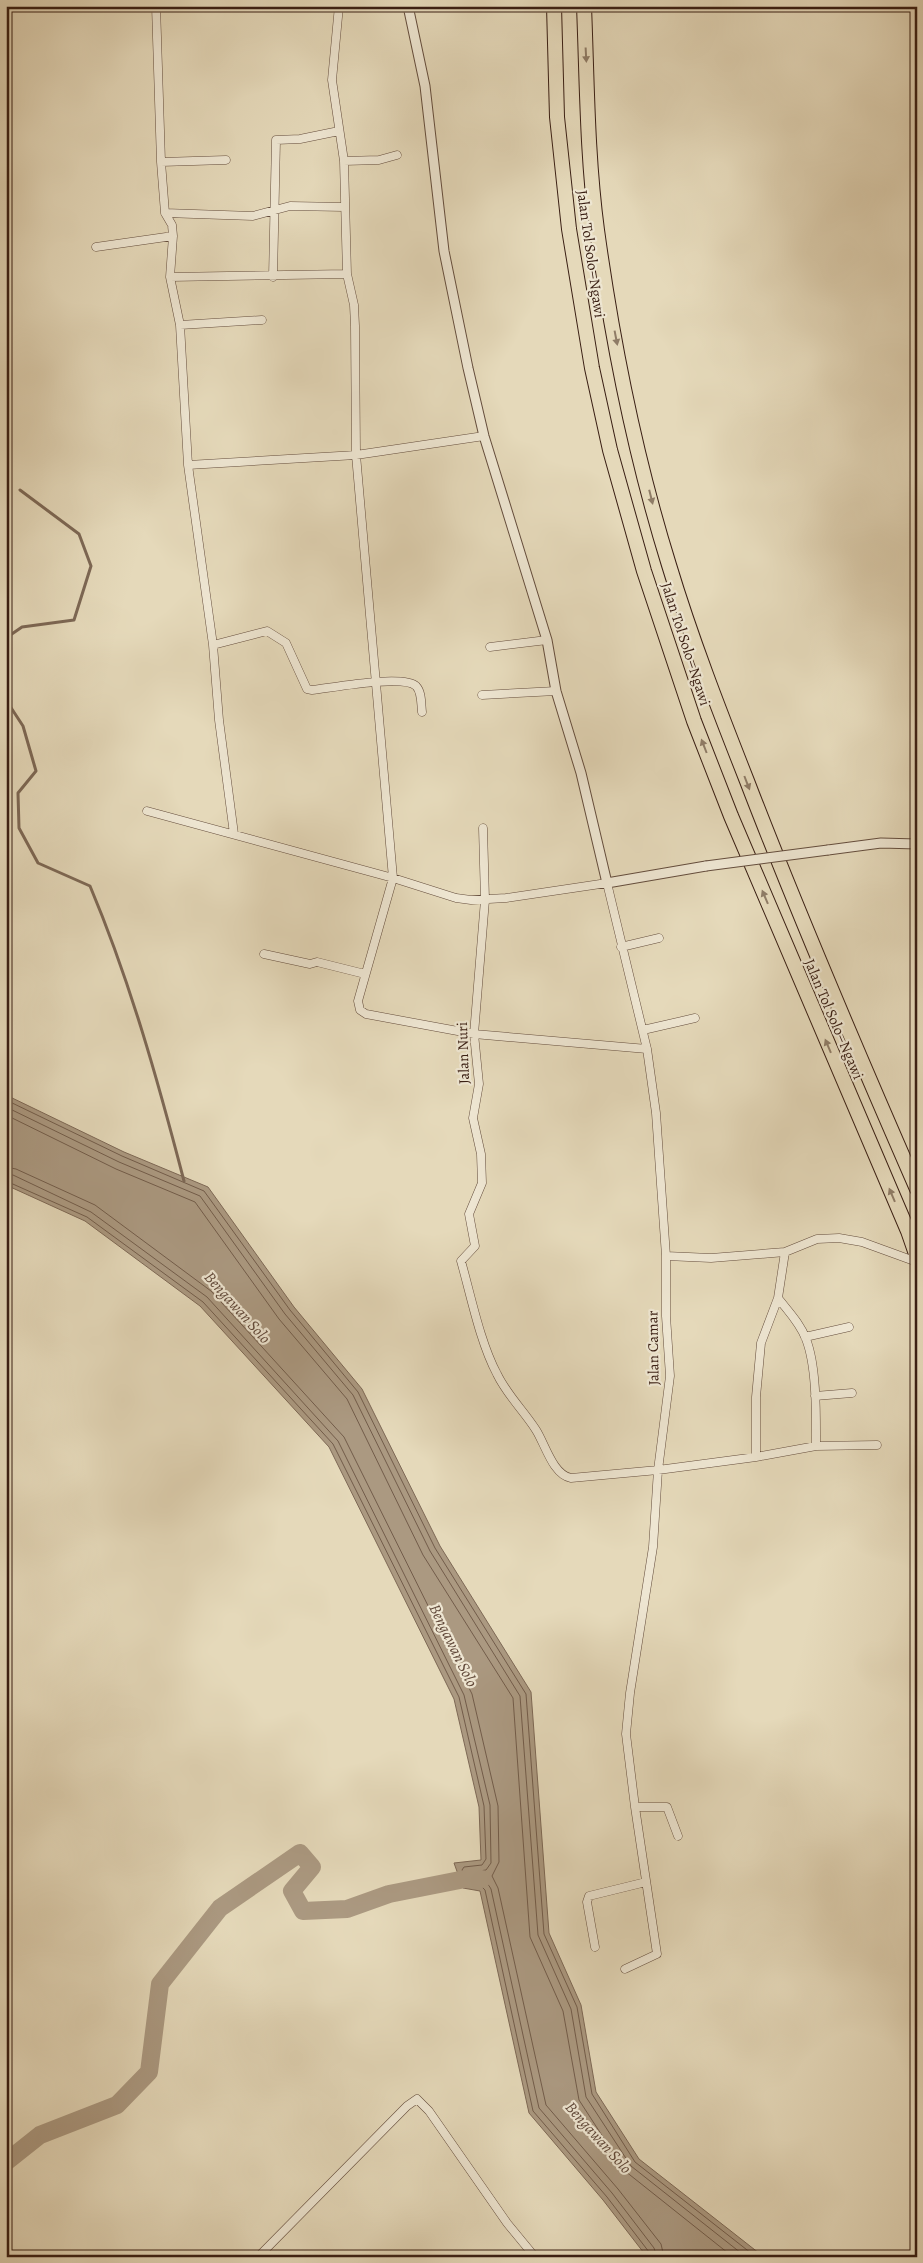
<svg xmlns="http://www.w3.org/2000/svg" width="923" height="2263" viewBox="0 0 923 2263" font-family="Alegreya,serif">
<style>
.water{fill:#ab9981;stroke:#7d6855}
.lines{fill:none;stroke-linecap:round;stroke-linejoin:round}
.shore{stroke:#725c4a;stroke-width:1}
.stream{stroke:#7d6855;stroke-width:3}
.river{stroke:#ab9981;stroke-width:18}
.minor-casing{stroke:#644d3d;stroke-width:9}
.tertiary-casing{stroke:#644d3d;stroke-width:11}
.motorway-casing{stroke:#391e13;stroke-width:16}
.minor{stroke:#eee6d2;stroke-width:8}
.tertiary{stroke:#eee6d2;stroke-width:9}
.motorway{stroke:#e5d9ba;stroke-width:14}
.tertiary-bridge-casing{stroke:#644d3d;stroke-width:11;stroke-linecap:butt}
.tertiary-bridge{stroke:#eee6d2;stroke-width:9}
.oneway{fill:#8f7c66}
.labels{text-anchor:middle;stroke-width:4.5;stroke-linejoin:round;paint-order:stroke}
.street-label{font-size:15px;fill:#391e13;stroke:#eee6d2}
.water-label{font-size:16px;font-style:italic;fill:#61493a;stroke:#eee6d2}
</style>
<rect width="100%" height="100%" fill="#e5d9ba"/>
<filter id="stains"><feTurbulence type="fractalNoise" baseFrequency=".004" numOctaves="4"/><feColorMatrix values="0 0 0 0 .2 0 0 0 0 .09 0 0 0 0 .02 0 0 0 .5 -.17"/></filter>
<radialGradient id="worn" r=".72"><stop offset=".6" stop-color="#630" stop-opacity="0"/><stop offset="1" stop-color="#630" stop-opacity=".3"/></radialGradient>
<path class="water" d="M 6,1095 L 124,1152 L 208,1187 L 294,1307 L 362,1389 L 440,1546 L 531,1692 L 549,1933 L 581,2005 L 596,2092 L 639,2159 L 764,2257 L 647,2257 L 603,2200 L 529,2113 L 480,1891 L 463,1888 L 454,1863 L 481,1860 L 479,1807 L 454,1699 L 329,1447 L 200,1306 L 85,1221 L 6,1185 Z"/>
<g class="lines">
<path class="shore" d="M 6,1100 L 122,1156 L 204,1191 L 290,1310 L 358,1392 L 435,1548 L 526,1694 L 544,1934 L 577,2007 L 592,2094 L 635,2162 L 756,2257
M 6,1107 L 119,1162 L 200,1196 L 285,1314 L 353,1395 L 430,1551 L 520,1696 L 538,1935 L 571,2009 L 586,2097 L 631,2166 L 746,2257
M 6,1115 L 116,1169 L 195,1202 L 279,1319 L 347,1399 L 423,1555 L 513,1698 L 530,1937 L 563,2011 L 579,2100 L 625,2171 L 733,2257
M 6,1167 L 16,1169 L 95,1205 L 211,1291 L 344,1437 L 472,1694 L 498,1806 L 499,1862 L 492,1876 L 498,1888 L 546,2105 L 618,2189 L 661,2244 L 664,2257
M 6,1174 L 13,1175 L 91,1212 L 207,1297 L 338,1441 L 464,1695 L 490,1805 L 491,1863 L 486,1870 L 472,1872 L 471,1875 C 476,1882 486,1878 491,1889 L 539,2108 L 612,2193 L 654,2248 L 657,2257
M 6,1181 L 87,1217 L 203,1302 L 333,1444 L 459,1697 L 484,1806 L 486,1859 L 482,1865 L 464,1867 L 462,1870 L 467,1883 L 481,1886 L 485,1890 L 533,2111 L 607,2197 L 649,2252 L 650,2257"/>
<path class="stream" d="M 6,638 L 22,627 L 74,620 L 91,566 L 79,534 L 20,490
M 6,700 L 23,726 L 36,771 L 18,793 L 19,828 L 38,863 L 90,886 C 130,981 158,1081 184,1181"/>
<path class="river" d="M 6,2162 L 40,2135 L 117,2105 L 149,2072 L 160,1984 L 220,1908 L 300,1853 L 312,1867 L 292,1891 L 303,1911 L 347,1909 L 389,1894 L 465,1879 L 482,1879"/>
<defs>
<path id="minor" d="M 156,6 L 161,162 L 165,213 L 172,225 L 173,236 L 170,277 L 180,325 L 188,465 L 213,645 L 219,720 L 234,834
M 339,6 L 332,80 L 344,161 L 347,274 L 354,305 L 355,326 L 356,455 L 393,878 L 358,1001 L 360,1010 L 366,1014 L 474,1034 L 647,1049
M 344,161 L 379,160 L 397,155
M 161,162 L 226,160
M 165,213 L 253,216 L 290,206 L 344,207
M 96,247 L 173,236
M 170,277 L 347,274
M 273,277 L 276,140 L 300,139 L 339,131
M 180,325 L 262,320
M 188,465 L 356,455 L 484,436
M 213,645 L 267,631 L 286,643 L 307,689 L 312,690 C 331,688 403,674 416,686 C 422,692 421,704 422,712
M 490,647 L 547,640
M 482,695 L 556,691
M 147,811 L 393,878 L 456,898 L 471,900 L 506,898 L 607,883 L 647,1049 L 656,1113 L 666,1256 L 666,1316 L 670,1376 L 658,1470 L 653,1547 L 630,1693 L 626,1734 L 635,1807 L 657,1954 L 625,1969
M 483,828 L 485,900 L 474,1034 L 479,1084 L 473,1118 L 481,1154 L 482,1183 L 469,1214 L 475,1246 L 461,1261 C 471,1296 480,1342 497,1374 C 507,1395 524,1411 536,1430 C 545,1444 553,1475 571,1478 L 658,1470 L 756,1457 L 816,1446 L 877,1445
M 621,947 L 659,938
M 264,954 L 310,964 L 317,962 L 365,974
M 643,1030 L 695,1018
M 785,1252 L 778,1298 C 788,1311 800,1323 806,1339 C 817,1367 816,1416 816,1446
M 666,1256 L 711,1258 L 785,1252 L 817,1239 L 839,1238 L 862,1242 L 917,1262
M 805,1337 L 849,1327
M 815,1396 L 852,1393
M 756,1457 L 756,1397 L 761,1343 L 778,1298
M 635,1807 L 667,1807 L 678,1836
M 595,1947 L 587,1902 L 589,1896 L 646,1882
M 258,2257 L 407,2106 L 417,2099 L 429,2111 L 507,2223 L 535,2257"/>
<path id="tertiary" d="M 408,6 L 425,86 L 444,251 L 468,368 L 484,436 L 547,640 L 556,691 L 581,773 L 607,883 L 706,866
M 828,850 L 881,843 L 917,844"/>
<path id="motorway" d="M 554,6 L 557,117 L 569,229 L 592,368 L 610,450 L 644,571 L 694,721 L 731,816 L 908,1231 L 917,1257
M 584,6 C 587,80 587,156 597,230 C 612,339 636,459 669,565 C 691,638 719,710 747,781 C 800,919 858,1054 917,1189"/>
</defs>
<use href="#minor" class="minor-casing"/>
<use href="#tertiary" class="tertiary-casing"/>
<use href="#motorway" class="motorway-casing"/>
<use href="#minor" class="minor"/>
<use href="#tertiary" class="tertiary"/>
<use href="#motorway" class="motorway"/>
<defs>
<path id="tertiary-bridge" d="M 706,866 L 828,850"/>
</defs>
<use href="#tertiary-bridge" class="tertiary-bridge-casing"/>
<use href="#tertiary-bridge" class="tertiary-bridge"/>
</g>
<defs><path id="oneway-solid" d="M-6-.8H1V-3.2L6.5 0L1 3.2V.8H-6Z" transform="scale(1.25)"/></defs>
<g class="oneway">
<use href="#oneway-solid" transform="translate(586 55) rotate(87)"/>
<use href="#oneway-solid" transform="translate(616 338) rotate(79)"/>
<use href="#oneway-solid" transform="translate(651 497) rotate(76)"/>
<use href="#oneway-solid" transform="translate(704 746) rotate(-111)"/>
<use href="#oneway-solid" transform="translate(747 783) rotate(69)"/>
<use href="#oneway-solid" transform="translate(765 897) rotate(-113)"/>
<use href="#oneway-solid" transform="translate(828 1046) rotate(-113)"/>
<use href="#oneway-solid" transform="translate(892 1195) rotate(-113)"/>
</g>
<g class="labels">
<g class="street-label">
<text transform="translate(591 254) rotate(82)" y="5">Jalan Tol Solo–Ngawi</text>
<text transform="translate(686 644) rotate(72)" y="5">Jalan Tol Solo–Ngawi</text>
<text transform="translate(834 1019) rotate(67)" y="5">Jalan Tol Solo–Ngawi</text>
<text transform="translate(463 1053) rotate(-92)" y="5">Jalan Nuri</text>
<text transform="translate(653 1348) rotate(-91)" y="5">Jalan Camar</text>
</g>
<g class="water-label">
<text transform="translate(238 1307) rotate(48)" y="6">Bengawan Solo</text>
<text transform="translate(454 1645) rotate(64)" y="6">Bengawan Solo</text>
<text transform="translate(599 2137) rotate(48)" y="6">Bengawan Solo</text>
</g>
</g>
<rect width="923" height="2263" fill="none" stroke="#e5d9ba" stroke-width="25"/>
<rect x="8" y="8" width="908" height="2248" fill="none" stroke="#391e13" stroke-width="2.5"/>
<rect x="12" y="12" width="898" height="2238" fill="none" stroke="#391e13"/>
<rect width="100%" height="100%" filter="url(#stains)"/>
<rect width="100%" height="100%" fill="url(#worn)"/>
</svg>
